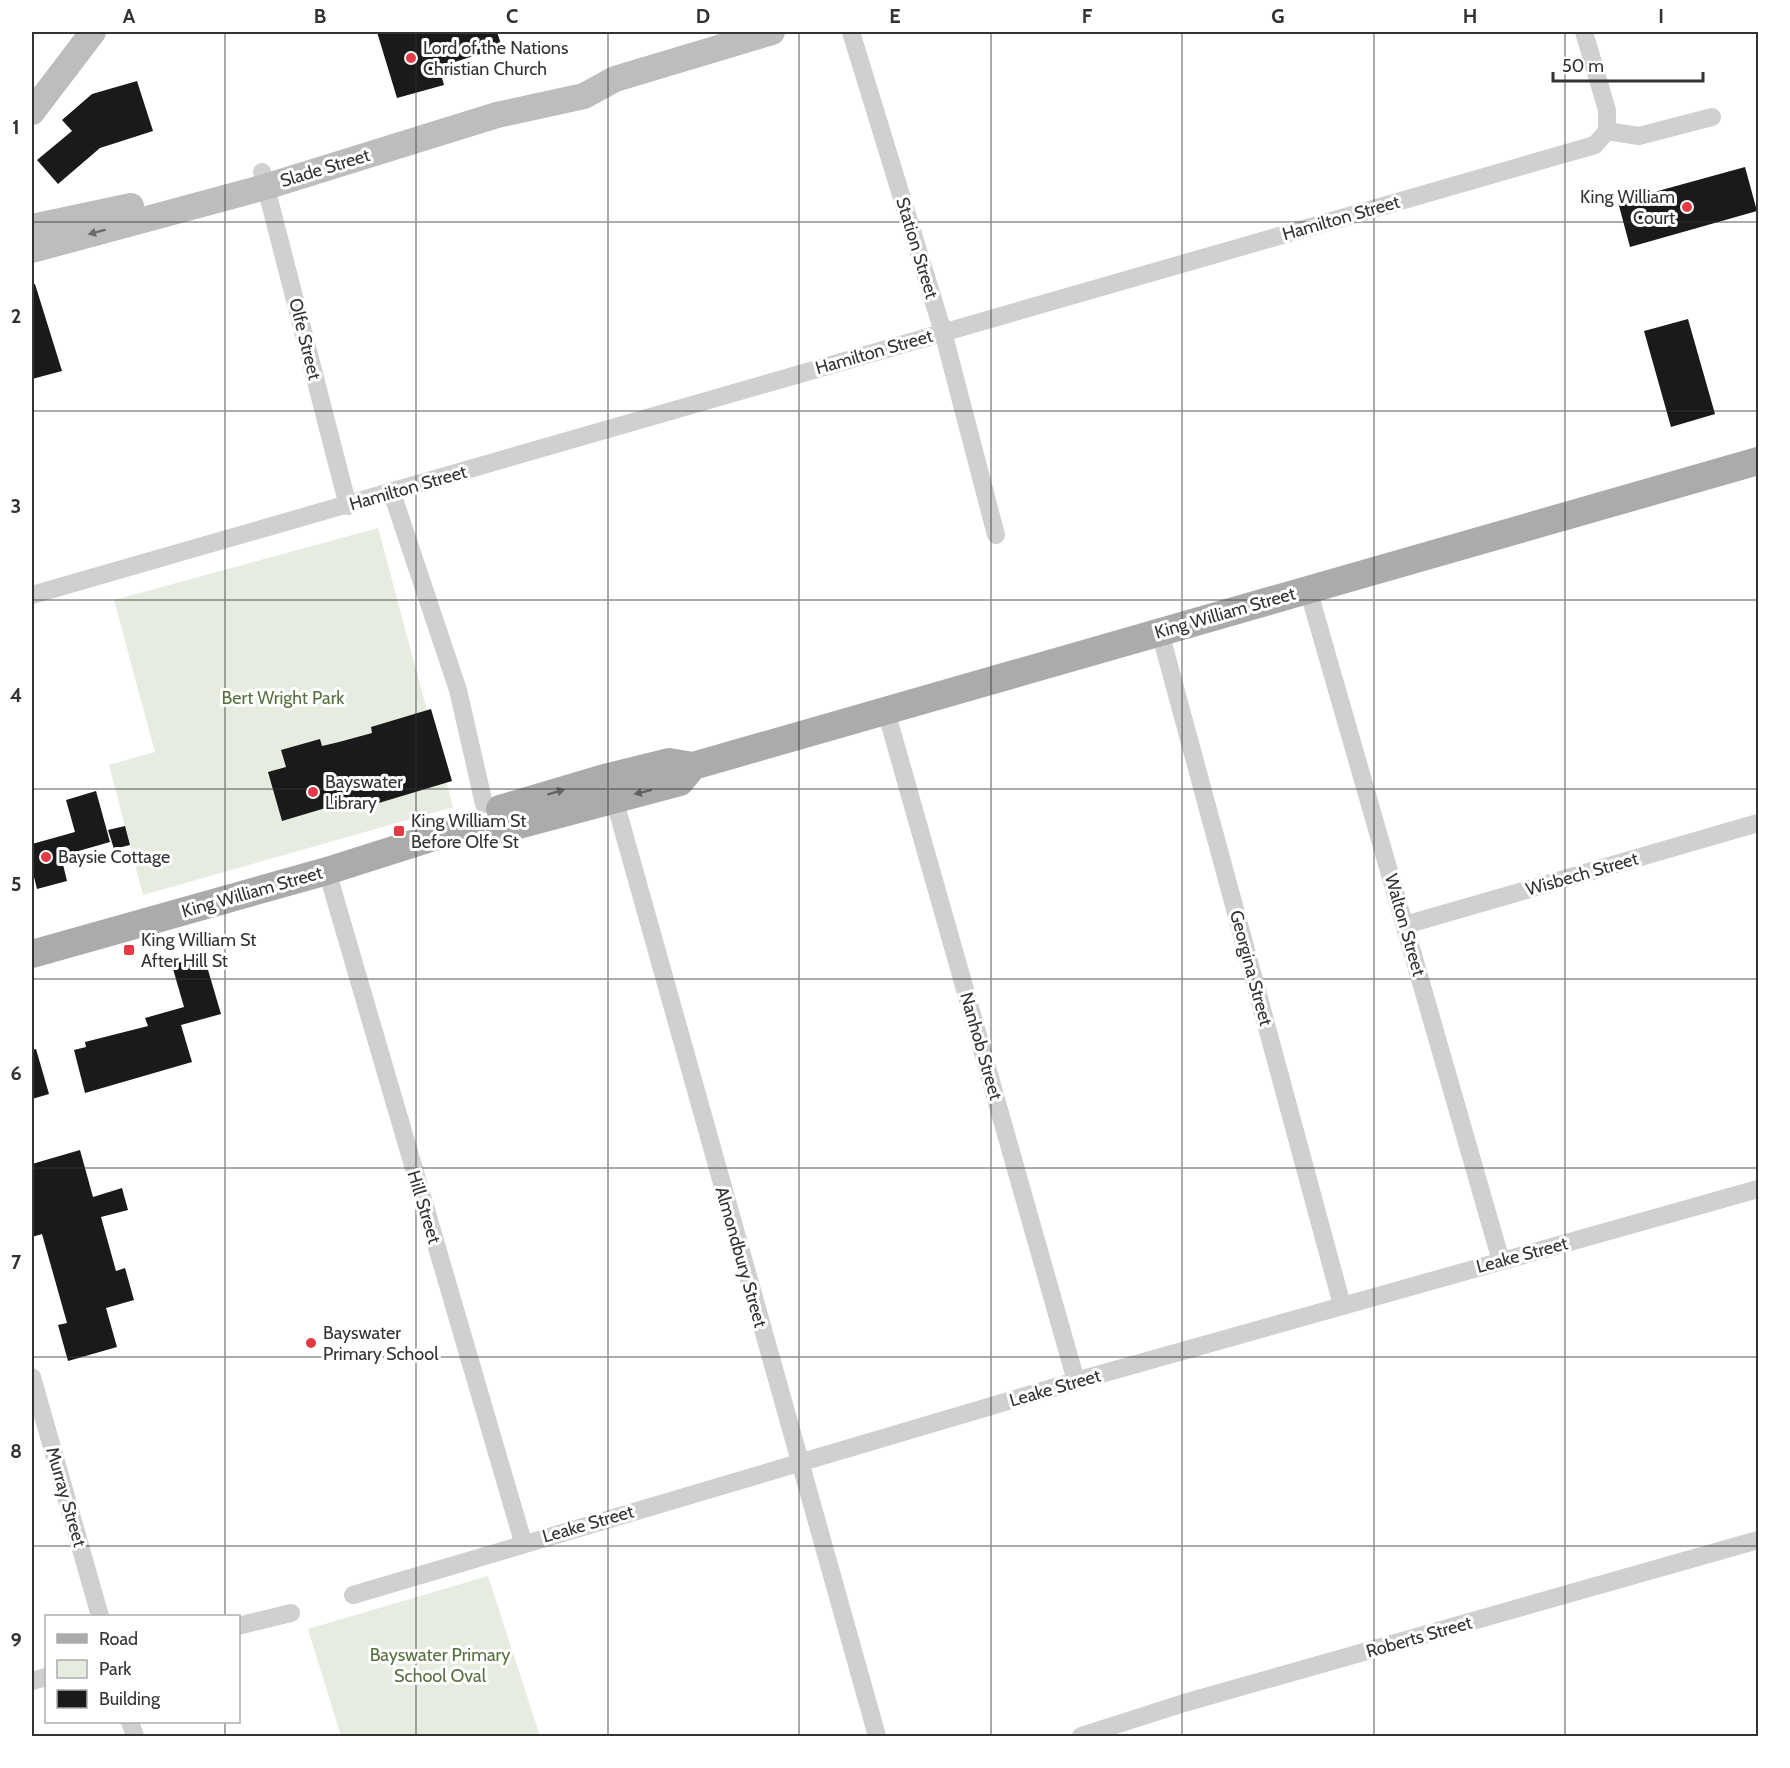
<svg xmlns="http://www.w3.org/2000/svg" width="1790" height="1768" viewBox="0 0 1790 1768" font-family="Cabin,sans-serif">
<style>
.green{fill:#e6ecdf}
.building{fill:#1a1a1a}
.lines{fill:none;stroke-linecap:round;stroke-linejoin:round}
.street{stroke:#d0d0d0;stroke-width:18}
.secondary{stroke:#bdbdbd;stroke-width:26}
.primary{stroke:#ababab;stroke-width:28}
.oneway{fill:#6a6a6a}
.oneway2{fill:#636363}
.grid{fill:none;stroke:#333;stroke-width:1.5;stroke-opacity:0.55}
.poi-dot{fill:#e63946;stroke:#fff;stroke-width:2}
.labels{text-anchor:middle;stroke-width:6;stroke-linejoin:round;paint-order:stroke}
.poi-label{font-size:18px;fill:#333;stroke:#fff;text-anchor:start}
.street-label{font-size:18px;fill:#333;stroke:#fff}
.park-label{font-size:18px;fill:#56703f;stroke:#fff}
.neatline{fill:none;stroke:#333;stroke-width:2}
.grid-label{font-size:20px;text-anchor:middle;font-weight:bold;fill:#333}
</style>
<rect width="100%" height="100%" fill="#fff"/>
<path class="green" d="M 378,528 L 453,807 L 143,895 L 109,765 L 155,752 L 114,600 Z
M 488,1576 L 540,1736 L 341,1736 L 308,1629 Z"/>
<path class="building" d="M 377,32 L 497,32 L 502,47 L 439,67 L 444,85 L 397,98 Z
M 137,81 L 153,131 L 100,148 L 58,184 L 37,160 L 72,131 L 62,120 L 92,94 Z
M 1745,167 L 1757,211 L 1630,247 L 1618,202 Z
M 35,284 L 62,371 L 32,379 L 32,285 Z
M 1688,319 L 1715,414 L 1671,427 L 1644,331 Z
M 431,709 L 452,781 L 352,811 L 349,801 L 282,821 L 268,772 L 286,767 L 281,750 L 320,739 L 322,746 L 339,742 L 372,733 L 371,727 Z
M 96,791 L 110,842 L 61,856 L 67,881 L 37,889 L 32,869 L 32,844 L 75,832 L 66,800 Z
M 125,826 L 130,845 L 114,849 L 108,830 Z
M 203,953 L 221,1014 L 181,1025 L 192,1062 L 85,1093 L 74,1050 L 86,1047 L 85,1042 L 148,1026 L 145,1018 L 184,1007 L 171,962 Z
M 36,1049 L 49,1094 L 32,1099 L 32,1050 Z
M 80,1150 L 93,1197 L 122,1188 L 128,1210 L 101,1217 L 116,1271 L 125,1268 L 134,1300 L 106,1308 L 117,1347 L 68,1361 L 58,1325 L 67,1323 L 42,1234 L 32,1237 L 32,1164 Z"/>
<g class="lines">
<path class="street" d="M 851,32 L 943,332 L 996,535
M 1584,32 L 1607,110 L 1607,131
M 262,172 L 348,506
M 392,493 L 458,690 L 484,804
M 1308,589 L 1501,1261
M 32,595 L 1595,145 L 1607,131 L 1639,136 L 1712,117
M 1160,632 L 1342,1305
M 886,711 L 1076,1381
M 612,791 L 877,1736
M 327,871 L 523,1542
M 1405,925 L 1758,823
M 32,1377 L 100,1616
M 353,1595 L 1076,1381 L 1758,1189
M 238,1626 L 291,1613
M 32,1681 L 46,1677
M 130,1722 L 135,1736
M 1081,1736 L 1184,1703 L 1758,1540"/>
<path class="secondary" d="M 32,112 L 93,32
M 32,227 L 131,206
M 32,250 L 265,187 L 497,115 L 584,96 L 615,79 L 772,32"/>
<path class="primary" d="M 500,809 L 608,777 L 669,762 L 693,766 L 1758,461
M 500,830 L 680,782 L 693,766
M 32,954 L 327,871 L 472,825"/>
</g>
<defs><path id="oneway-solid" d="M-6-.8H1V-3.2L6.5 0L1 3.2V.8H-6Z" transform="scale(1.5)"/></defs>
<use class="oneway" href="#oneway-solid" transform="translate(97 232) rotate(165)"/>
<g class="oneway2">
<use href="#oneway-solid" transform="translate(556 792) rotate(-17)"/>
<use href="#oneway-solid" transform="translate(643 792) rotate(166)"/>
</g>
<path class="grid" d="M 225,32 L 225,1616M 416,32 L 416,1736M 608,32 L 608,1736M 799,32 L 799,1736M 991,32 L 991,1736M 1182,32 L 1182,1736M 1374,32 L 1374,1736M 1565,32 L 1565,1736M 32,222 L 1758,222M 32,411 L 1758,411M 32,600 L 1758,600M 32,789 L 1758,789M 32,979 L 1758,979M 32,1168 L 1758,1168M 32,1357 L 1758,1357M 32,1546 L 1758,1546M 225,1722 L 225,1736"/>
<g class="poi-dot">
<circle cx="411" cy="58" r="6"/>
<circle cx="1687" cy="207" r="6"/>
<circle cx="313" cy="792" r="6"/>
<rect x="393" y="825" width="12" height="12" rx="3"/>
<circle cx="46" cy="857" r="6"/>
<rect x="123" y="944" width="12" height="12" rx="3"/>
<circle cx="311" cy="1343" r="6"/>
</g>
<g class="labels">
<g class="poi-label">
<text x="423" y="54">Lord of the Nations<tspan x="423" dy="21">Christian Church</tspan></text>
<text x="1675" y="203" text-anchor="end">King William<tspan x="1675" dy="21">Court</tspan></text>
<text x="325" y="788">Bayswater<tspan x="325" dy="21">Library</tspan></text>
<text x="411" y="827">King William St<tspan x="411" dy="21">Before Olfe St</tspan></text>
<text x="58" y="863">Baysie Cottage</text>
<text x="141" y="946">King William St<tspan x="141" dy="21">After Hill St</tspan></text>
<text x="323" y="1339">Bayswater<tspan x="323" dy="21">Primary School</tspan></text>
</g>
<g class="street-label">
<text transform="translate(325 168) rotate(-17)" y="6">Slade Street</text>
<text transform="translate(1341 218) rotate(-16)" y="6">Hamilton Street</text>
<text transform="translate(917 248) rotate(73)" y="6">Station Street</text>
<text transform="translate(305 339) rotate(76)" y="6">Olfe Street</text>
<text transform="translate(874 352) rotate(-16)" y="6">Hamilton Street</text>
<text transform="translate(408 488) rotate(-16)" y="6">Hamilton Street</text>
<text transform="translate(1225 613) rotate(-16)" y="6">King William Street</text>
<text transform="translate(1582 874) rotate(-16)" y="6">Wisbech Street</text>
<text transform="translate(252 892) rotate(-16)" y="6">King William Street</text>
<text transform="translate(1405 925) rotate(74)" y="6">Walton Street</text>
<text transform="translate(1251 968) rotate(75)" y="6">Georgina Street</text>
<text transform="translate(981 1046) rotate(74)" y="6">Nanhob Street</text>
<text transform="translate(424 1207) rotate(73)" y="6">Hill Street</text>
<text transform="translate(1522 1255) rotate(-15)" y="6">Leake Street</text>
<text transform="translate(741 1257) rotate(74)" y="6">Almondbury Street</text>
<text transform="translate(1055 1388) rotate(-16)" y="6">Leake Street</text>
<text transform="translate(66 1497) rotate(74)" y="6">Murray Street</text>
<text transform="translate(588 1524) rotate(-16)" y="6">Leake Street</text>
<text transform="translate(1419 1637) rotate(-16)" y="6">Roberts Street</text>
</g>
<g class="park-label">
<text x="283" y="704">Bert Wright Park</text>
<text x="440" y="1661">Bayswater Primary<tspan x="440" dy="21">School Oval</tspan></text>
</g>
</g>
<rect width="1790" height="1768" fill="none" stroke="#ffffff" stroke-width="66"/>
<rect x="45" y="1615" width="195" height="108" fill="#ffffff" stroke="#adadad" stroke-width="1.5"/>
<rect x="57" y="1634" width="30" height="9" fill="#ababab" stroke="#adadad" stroke-width="1.5"/>
<text x="99" y="1645" font-size="18" fill="#333333">Road</text>
<rect x="57" y="1660" width="30" height="18" fill="#e6ecdf" stroke="#adadad" stroke-width="1.5"/>
<text x="99" y="1675" font-size="18" fill="#333333">Park</text>
<rect x="57" y="1690" width="30" height="18" fill="#1a1a1a" stroke="#adadad" stroke-width="1.5"/>
<text x="99" y="1705" font-size="18" fill="#333333">Building</text>
<path d="M1553 72v9h150v-9" fill="none" stroke="#333333" stroke-width="3"/>
<text x="1562" y="72" font-size="18" fill="#333333" stroke="#ffffff" stroke-width="4.5" paint-order="stroke">50 m</text>
<rect x="33" y="33" width="1724" height="1702" class="neatline"/>
<g class="grid-label">
<text x="129" y="23">A</text>
<text x="320" y="23">B</text>
<text x="512" y="23">C</text>
<text x="703" y="23">D</text>
<text x="895" y="23">E</text>
<text x="1087" y="23">F</text>
<text x="1278" y="23">G</text>
<text x="1470" y="23">H</text>
<text x="1661" y="23">I</text>
<text x="16" y="134">1</text>
<text x="16" y="323">2</text>
<text x="16" y="513">3</text>
<text x="16" y="702">4</text>
<text x="16" y="891">5</text>
<text x="16" y="1080">6</text>
<text x="16" y="1269">7</text>
<text x="16" y="1458">8</text>
<text x="16" y="1647">9</text>
</g>
</svg>
